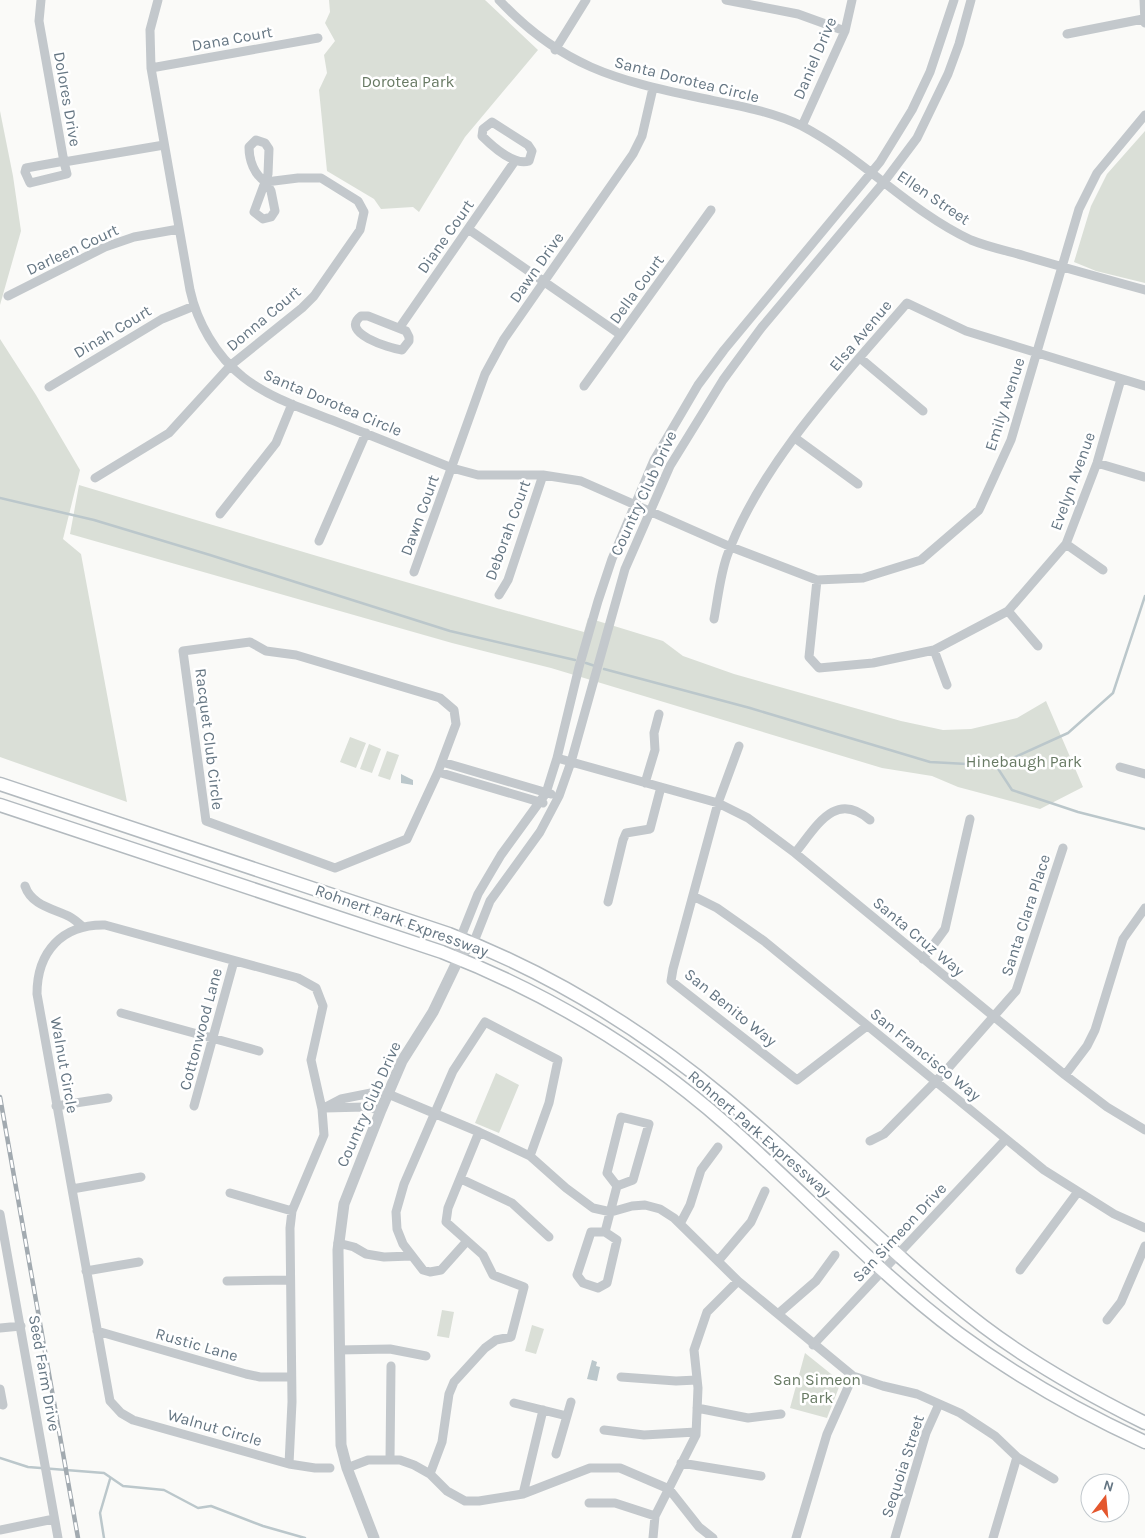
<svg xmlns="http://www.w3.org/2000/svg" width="1145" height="1538" viewBox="0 0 1145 1538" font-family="Karla,sans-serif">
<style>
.green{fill:#dadfd7}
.water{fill:#bbc7cb}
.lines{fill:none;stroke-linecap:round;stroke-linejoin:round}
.stream{stroke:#bbc7cb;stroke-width:2.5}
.secondary-casing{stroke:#b3babf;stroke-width:15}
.minor{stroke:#c3c8cc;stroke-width:9}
.tertiary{stroke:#c3c8cc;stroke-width:11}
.secondary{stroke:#fff;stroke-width:12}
.rail-casing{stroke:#a2aab0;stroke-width:4.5}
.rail{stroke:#fff;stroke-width:2.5;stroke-dasharray:8;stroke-linecap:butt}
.labels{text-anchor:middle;stroke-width:5;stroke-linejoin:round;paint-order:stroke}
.street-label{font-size:16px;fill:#657683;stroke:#fff}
.park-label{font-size:16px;fill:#687a64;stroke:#fff}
</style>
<rect width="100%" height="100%" fill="#fafaf8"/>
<path class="green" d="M 329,0 L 485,0 L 538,50 L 465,137 L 419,212 L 413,207 L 381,209 L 374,199 L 327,171 L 319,90 L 327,73 L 324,55 L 335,41 L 325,23 L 330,12 Z
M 0,111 L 13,176 L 21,231 L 0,305 Z
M 1145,131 L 1145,283 L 1096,271 L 1074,262 L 1091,206 L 1107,174 Z
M 0,339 L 36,395 L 80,470 L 63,539 L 81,554 L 127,802 L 0,757 Z
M 79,485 C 247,535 414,586 584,632 L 588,618 L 663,641 L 683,656 L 734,674 L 901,721 L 943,730 L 971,729 L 1017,718 L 1046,701 L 1083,787 L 1040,809 L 958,787 L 932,776 L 882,768 L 551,668 L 452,643 L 70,534 Z
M 350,737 L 366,743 L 356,768 L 340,762 Z
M 369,744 L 381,749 L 372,773 L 360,769 Z
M 387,751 L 399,755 L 390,780 L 378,776 Z
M 496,1073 L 519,1085 L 499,1133 L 475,1123 Z
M 442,1310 L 454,1312 L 449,1338 L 437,1336 Z
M 532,1325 L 544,1329 L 536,1354 L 525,1351 Z
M 805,1353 L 841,1382 L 827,1418 L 790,1408 Z"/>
<path class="water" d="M 401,774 L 413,780 L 413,785 L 401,783 Z
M 592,1360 L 597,1362 L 596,1366 L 600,1367 L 597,1381 L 587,1379 Z"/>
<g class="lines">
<path class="stream" d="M 0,498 L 94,520 L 210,555 L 450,631 L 575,660
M 586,663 L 595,666
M 604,669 L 750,708 L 930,762 L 967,764 L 1011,759 L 1068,733 L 1113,693 L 1145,596
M 993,761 L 1012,790 L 1078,812 L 1145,829
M 0,1458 L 28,1467 L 104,1473 L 123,1486 L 164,1490 L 198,1508 L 211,1506 L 263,1526 L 305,1538
M 104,1538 L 100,1513 L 110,1479"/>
<defs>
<path id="secondary" d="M 0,784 L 449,934 C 548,972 641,1029 722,1096 C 812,1170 890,1255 983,1326 C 1033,1364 1089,1395 1145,1423
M 0,805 L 442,952 C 545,992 643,1051 726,1124 C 804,1192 875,1271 958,1333 C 1016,1376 1080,1412 1145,1442"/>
</defs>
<use href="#secondary" class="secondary-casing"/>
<path class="minor" d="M 41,0 L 39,21 L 64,162 L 164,145
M 158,0 L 150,30 L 151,68 L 190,290 C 197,322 216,356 243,377 C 268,397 301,408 332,420 C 372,436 412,452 452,468 L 478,475 L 543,475 L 581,481 L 731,547 L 817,580 L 863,578 L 921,560 L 979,510 L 1011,440 L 1079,209 L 1097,173 L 1145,115
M 499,0 C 561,66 615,80 701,98 C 735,105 771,111 802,126 C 863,158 909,211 971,240 C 988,247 1008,251 1025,256 C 1065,268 1105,279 1145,290
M 726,0 L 798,14 L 845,31
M 1144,0 L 1145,23
M 1067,34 L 1143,19
M 555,50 L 586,0
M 151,68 L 318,38
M 492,122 L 528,145 L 532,151 L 529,161 C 514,166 492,146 482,136 L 483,129 Z
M 802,126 L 845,31 L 852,0
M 59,162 L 64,162 L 67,174 L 30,183 L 25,172 L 26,168 Z
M 266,182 C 254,175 249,160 249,147 L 256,140 L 265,143 L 269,149 L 268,174 L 254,212 L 263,219 L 271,217 L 275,211 L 271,191 L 266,182
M 468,229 L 621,335
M 8,296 L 105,247 L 134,237 L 179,229
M 361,316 L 368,316 L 406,331 L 409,337 L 409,341 L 402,350 C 389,348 339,333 361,316 Z
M 400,327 L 515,161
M 860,358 L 923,411
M 584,386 L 711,210
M 49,387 L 162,319 L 194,306
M 795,438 L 858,484
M 1097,463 L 1144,477
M 95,478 L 169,433 L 231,365 L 302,308 L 314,296 L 360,230 L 364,212 L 358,201 L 321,178 L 298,178 L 266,182
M 220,514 L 276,443 L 292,404
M 319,541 L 366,433
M 1066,544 L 1103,570
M 414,572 L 485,374 L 504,339 L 633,154 L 642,136 L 653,88
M 817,580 L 809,657 L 819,668 L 873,663 L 934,650 L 1008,611 L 1066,544 L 1097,463 L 1121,379
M 499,595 L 508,580 L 543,475
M 1008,611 L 1038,646
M 714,619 C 718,598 720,576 727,556 C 760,464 844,376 907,303 L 966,331 L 1145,386
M 250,642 L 266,651 L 296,655 L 440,698 L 454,710 L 456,724 L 438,772 L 407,839 L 335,868 L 206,821 L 183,651 Z
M 934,650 L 947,685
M 739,746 L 718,803 L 673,969 L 671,981 L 797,1080 L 867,1026
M 557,758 L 718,803 L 748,818 L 795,853 L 1065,1075 L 1107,1107 L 1145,1130
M 442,762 L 551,794
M 1120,767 L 1145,774
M 438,772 L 543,803
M 645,783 L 655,750 L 654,733 L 659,714
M 795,853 C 817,826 835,790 870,820
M 25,886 C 31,904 50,908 66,915 C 72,917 77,922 82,926
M 693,896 L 717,908 L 764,941 L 1044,1170 L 1114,1214 L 1145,1228
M 608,902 L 623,840 L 626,833 L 650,829 L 661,787
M 459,958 L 473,944 L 490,901 L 540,832 L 559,796 L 571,762 L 625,569 L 670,466 L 723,380 L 762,327 L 884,182 L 917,138 L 948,74 L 959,44 L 971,0
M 459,958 L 460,939 L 478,894 L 501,855 L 546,793 L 557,758 L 579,667 L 598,601 L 612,559 L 654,460 L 698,385 L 724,350 L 880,162 L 912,110 L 930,72 L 954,0
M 923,959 L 945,929 L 970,819
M 121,1013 L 259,1051
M 1065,1075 L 1087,1046 L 1095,1030 L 1123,939 L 1145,908
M 56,1106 L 108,1098
M 194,1106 L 234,961
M 325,1108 L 365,1107 L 381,1110
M 322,1109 L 341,1099 L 381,1091 L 479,1132 L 530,1156 L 566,1188 L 593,1208 L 611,1212 L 632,1206 L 645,1205 L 660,1209 L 674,1218 L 738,1281 L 853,1376 L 883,1386 L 917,1394 L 960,1413 L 995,1436 L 1017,1457 L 1054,1479
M 870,1141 L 884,1134 L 943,1074 L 1016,991 L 1063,848
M 461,1179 L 512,1203 L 549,1237
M 72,1189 L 141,1177
M 230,1193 L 292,1211
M 0,1214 L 58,1538
M 680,1224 L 690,1205 L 701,1170 L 718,1147
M 605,1232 L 591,1232 L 577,1275 L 583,1283 L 598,1288 L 607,1283 L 617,1240 L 605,1232 L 617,1186 L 633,1180 L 649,1124 L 621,1117 L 607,1173 L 617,1186
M 467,1241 L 441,1270 L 430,1272 L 423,1270 L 403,1244 L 397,1229 L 396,1212 L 404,1184 L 453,1071 L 485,1022 L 558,1060 L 549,1103 L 530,1156
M 338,1243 L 354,1247 L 366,1254 L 384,1257 L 411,1256
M 718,1261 L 751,1222 L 765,1191
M 1020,1270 L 1077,1193
M 86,1271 L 139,1262
M 227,1281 L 290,1280
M 778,1314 L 816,1281 L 835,1255
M 1107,1320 L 1121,1302 L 1145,1246
M 0,1328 L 21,1326
M 97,1331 L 246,1374 L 260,1377 L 291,1377
M 813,1345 L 1006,1139
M 339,1350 L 390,1349 L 426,1356
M 621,1377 L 676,1381 L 697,1380
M 0,1389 L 3,1405 L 0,1404
M 514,1403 L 567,1416
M 697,1408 L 748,1418 L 781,1414
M 604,1430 L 644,1435 L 696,1432
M 556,1454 L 571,1402
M 390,1459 L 391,1366
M 681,1463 L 761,1476
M 289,1464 L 292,1402 L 290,1228 L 292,1211 L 324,1135 L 322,1109 L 311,1060 L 323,1006 L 316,988 L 298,978 L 105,925 C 62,924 37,952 37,994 L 110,1401 L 121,1413 L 133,1420 L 289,1464 L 315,1468 L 330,1468
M 347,1468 L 368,1460 L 400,1460 L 414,1465 L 430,1474 L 447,1491 L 465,1501 L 479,1501 L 523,1494 L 590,1468 L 620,1468 L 669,1489 L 699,1527 L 713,1538
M 430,1474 L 442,1442 L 449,1394 L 454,1382 L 485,1348 L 496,1340 L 511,1337 L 524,1287 L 493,1275 L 483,1255 L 446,1222 L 448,1208 L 479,1132
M 523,1494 L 543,1410
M 589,1503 L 615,1503 L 655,1516
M 0,1530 L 54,1519
M 653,1538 L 655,1516 L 696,1435 L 698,1388 L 694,1350 L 707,1312 L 738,1281
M 796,1538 L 827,1434 L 853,1376
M 895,1538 L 926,1433 L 939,1404
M 993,1538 L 1017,1457"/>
<path class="tertiary" d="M 374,1538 L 347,1468 L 341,1445 L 338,1250 L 344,1204 L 381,1110 L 402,1061 L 433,1012 L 459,958"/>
<use href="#secondary" class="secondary"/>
<defs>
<path id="rail" d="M 0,1097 L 78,1538"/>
</defs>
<use href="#rail" class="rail-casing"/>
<use href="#rail" class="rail"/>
</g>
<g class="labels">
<g class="street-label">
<text transform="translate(232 38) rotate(-10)" y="6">Dana Court</text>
<text transform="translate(814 58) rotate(-67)" y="6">Daniel Drive</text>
<text transform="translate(687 79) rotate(14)" y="6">Santa Dorotea Circle</text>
<text transform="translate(68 99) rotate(80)" y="6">Dolores Drive</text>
<text transform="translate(934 197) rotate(34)" y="6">Ellen Street</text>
<text transform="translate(445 236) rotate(-55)" y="6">Diane Court</text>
<text transform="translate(72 249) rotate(-25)" y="6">Darleen Court</text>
<text transform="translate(536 267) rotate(-55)" y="6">Dawn Drive</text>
<text transform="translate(636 289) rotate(-54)" y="6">Della Court</text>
<text transform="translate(263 318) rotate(-40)" y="6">Donna Court</text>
<text transform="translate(112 331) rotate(-31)" y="6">Dinah Court</text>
<text transform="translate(860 335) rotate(-50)" y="6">Elsa Avenue</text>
<text transform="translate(333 402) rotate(23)" y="6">Santa Dorotea Circle</text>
<text transform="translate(1004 404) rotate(-72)" y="6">Emily Avenue</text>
<text transform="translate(1072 481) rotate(-70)" y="6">Evelyn Avenue</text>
<text transform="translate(643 493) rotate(-65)" y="6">Country Club Drive</text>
<text transform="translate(419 515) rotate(-70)" y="6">Dawn Court</text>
<text transform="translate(507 530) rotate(-70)" y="6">Deborah Court</text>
<text transform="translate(210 739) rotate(83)" y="6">Racquet Club Circle</text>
<text transform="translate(1025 915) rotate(-72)" y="6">Santa Clara Place</text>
<text transform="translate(402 920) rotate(20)" y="6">Rohnert Park Expressway</text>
<text transform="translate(919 936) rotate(40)" y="6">Santa Cruz Way</text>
<text transform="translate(731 1007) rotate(39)" y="6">San Benito Way</text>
<text transform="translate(200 1029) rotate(-75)" y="6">Cottonwood Lane</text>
<text transform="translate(926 1054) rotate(39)" y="6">San Francisco Way</text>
<text transform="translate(65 1065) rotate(80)" y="6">Walnut Circle</text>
<text transform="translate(368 1104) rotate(-66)" y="6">Country Club Drive</text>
<text transform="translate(760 1133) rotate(41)" y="6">Rohnert Park Expressway</text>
<text transform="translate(899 1232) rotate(-47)" y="6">San Simeon Drive</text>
<text transform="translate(197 1344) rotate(16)" y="6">Rustic Lane</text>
<text transform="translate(45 1373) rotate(80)" y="6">Seed Farm Drive</text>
<text transform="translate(215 1427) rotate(16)" y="6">Walnut Circle</text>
<text transform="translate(902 1466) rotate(-72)" y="6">Sequoia Street</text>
</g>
<g class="park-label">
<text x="408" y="87">Dorotea Park</text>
<text x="1024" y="767">Hinebaugh Park</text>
<text x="817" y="1385">San Simeon<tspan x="817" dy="18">Park</tspan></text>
</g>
</g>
<g transform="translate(1105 1498) rotate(16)"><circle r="24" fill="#ffffff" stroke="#c1c8cd"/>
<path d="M0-4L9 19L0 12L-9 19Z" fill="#e4572e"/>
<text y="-8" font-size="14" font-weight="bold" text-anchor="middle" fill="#657683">N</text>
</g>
</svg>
